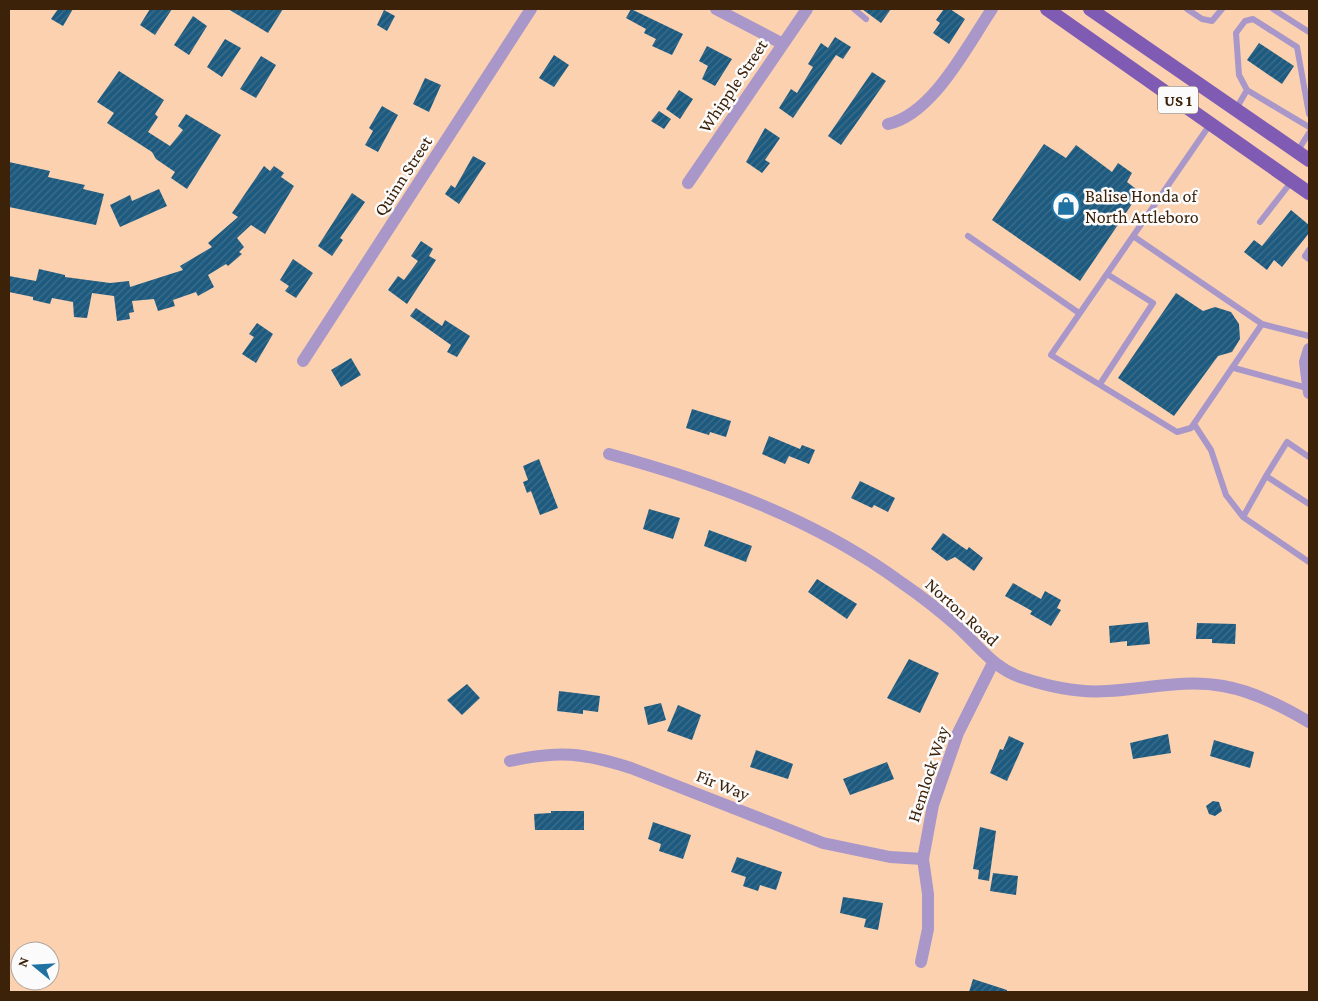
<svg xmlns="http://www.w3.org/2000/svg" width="1318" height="1001" viewBox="0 0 1318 1001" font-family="'Crimson Pro',serif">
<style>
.building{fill:url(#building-hatch)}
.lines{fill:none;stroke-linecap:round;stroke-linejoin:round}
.service{stroke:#a897c8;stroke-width:6}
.minor{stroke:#a897c8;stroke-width:12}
.primary{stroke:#7f5bb4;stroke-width:14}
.labels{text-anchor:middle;stroke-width:5;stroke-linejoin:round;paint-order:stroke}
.shield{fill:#fbfbfb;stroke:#766352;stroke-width:1}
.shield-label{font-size:16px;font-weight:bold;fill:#3d220a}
.street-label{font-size:18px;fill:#3d220a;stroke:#fbfbfb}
.poi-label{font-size:18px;fill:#3d220a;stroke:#fbfbfb;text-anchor:start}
</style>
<defs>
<pattern id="building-hatch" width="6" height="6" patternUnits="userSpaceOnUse" patternTransform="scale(1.25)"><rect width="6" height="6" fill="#1d5a7f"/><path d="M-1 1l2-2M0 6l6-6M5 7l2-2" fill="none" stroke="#3f6e8a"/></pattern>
</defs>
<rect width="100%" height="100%" fill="#fbd1b0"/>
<path class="building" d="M 58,9 L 73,9 L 63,26 L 51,19 Z
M 150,9 L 172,9 L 155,35 L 140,25 Z
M 228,9 L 283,9 L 268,33 Z
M 631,9 L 683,34 L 672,55 L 652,46 L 656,39 L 644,33 L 646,29 L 626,18 Z
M 862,9 L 891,9 L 881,23 Z
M 944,9 L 950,9 L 965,19 L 949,44 L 933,33 L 940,23 L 936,20 Z
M 384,10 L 395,16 L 387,31 L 377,25 Z
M 193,16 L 207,26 L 189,55 L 174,45 Z
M 835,37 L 851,47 L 843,59 L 836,55 L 793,118 L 779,108 L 791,89 L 797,93 L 813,67 L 808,64 L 821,43 L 828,48 Z
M 225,39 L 241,48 L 222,77 L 207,67 Z
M 1259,43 L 1294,66 L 1282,84 L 1247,60 Z
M 707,46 L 732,59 L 715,86 L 702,79 L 708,66 L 699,61 Z
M 554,55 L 569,65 L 554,87 L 539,78 Z
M 261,56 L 276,65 L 256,98 L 240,89 Z
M 119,71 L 164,100 L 155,114 L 158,117 L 148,132 L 170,146 L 183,130 L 178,126 L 186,114 L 221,135 L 187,189 L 171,178 L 175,172 L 156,159 L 152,152 L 107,123 L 114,113 L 97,102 Z
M 872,72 L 886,81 L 841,145 L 828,136 Z
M 425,78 L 441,85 L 429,112 L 413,104 Z
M 679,90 L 693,99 L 680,119 L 666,109 Z
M 382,106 L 398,115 L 378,152 L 365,145 L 373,131 L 369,128 Z
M 659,111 L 671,119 L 664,129 L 651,121 Z
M 765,128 L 780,138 L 765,160 L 770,163 L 762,173 L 746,162 Z
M 1044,144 L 1066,158 L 1076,145 L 1112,172 L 1118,163 L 1132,173 L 1127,182 L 1140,192 L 1080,281 L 992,220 Z
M 473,156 L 486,163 L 459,204 L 445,194 L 451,185 L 455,188 Z
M 9,162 L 50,171 L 48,177 L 85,185 L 83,189 L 104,194 L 96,225 L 9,207 Z
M 264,166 L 270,171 L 274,166 L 284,173 L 281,177 L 294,186 L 265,234 L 251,225 L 237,238 L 244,247 L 239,252 L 242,254 L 228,266 L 226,264 L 208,275 L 214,287 L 198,296 L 196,292 L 173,300 L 175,306 L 158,311 L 154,299 L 132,301 L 134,312 L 129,313 L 130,319 L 117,321 L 114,296 L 92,293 L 87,318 L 74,317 L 73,302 L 52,298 L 50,304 L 33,300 L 33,297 L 9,292 L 9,276 L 36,281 L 39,269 L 65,275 L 65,277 L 110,283 L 129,281 L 130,287 L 183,270 L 180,266 L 212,247 L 208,243 L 238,217 L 232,213 Z
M 159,189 L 167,206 L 120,227 L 110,205 L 130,195 L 132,201 Z
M 352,193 L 365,202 L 340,238 L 343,240 L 332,256 L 318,246 Z
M 1291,210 L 1309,225 L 1309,233 L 1282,267 L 1274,260 L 1267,270 L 1244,252 L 1254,240 L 1262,246 Z
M 421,241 L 433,249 L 429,256 L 436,260 L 407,304 L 388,290 L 398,276 L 404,280 L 418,261 L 411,256 Z
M 293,259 L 313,273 L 296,298 L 285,291 L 289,286 L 280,280 Z
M 1176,293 L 1203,311 L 1215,307 L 1231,312 L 1239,324 L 1240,339 L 1232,352 L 1218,356 L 1174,416 L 1118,378 Z
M 416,308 L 442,326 L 445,320 L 470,336 L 457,357 L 447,352 L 451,345 L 410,316 Z
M 257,323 L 273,334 L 256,363 L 242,354 L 254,337 L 249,334 Z
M 351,358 L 361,375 L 341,387 L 331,370 Z
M 692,409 L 731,421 L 726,437 L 710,432 L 709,435 L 686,428 Z
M 769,436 L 800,449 L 802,445 L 815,450 L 809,464 L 789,456 L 785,464 L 762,454 Z
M 539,459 L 558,508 L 540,515 L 531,491 L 527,493 L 523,482 L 528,480 L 523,466 Z
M 860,481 L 895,498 L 888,512 L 874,505 L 872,508 L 851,498 Z
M 649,509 L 680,518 L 673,539 L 643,529 Z
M 709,530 L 752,546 L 746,562 L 704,546 Z
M 943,533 L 961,546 L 967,550 L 969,547 L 983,558 L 974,571 L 955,557 L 947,561 L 931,549 Z
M 817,579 L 857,604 L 847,619 L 808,592 Z
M 1013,583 L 1041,599 L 1045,591 L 1061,600 L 1057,608 L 1061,610 L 1051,626 L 1030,614 L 1032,611 L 1005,596 Z
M 1148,622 L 1150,644 L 1127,646 L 1127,641 L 1110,643 L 1109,626 Z
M 1197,623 L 1236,624 L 1235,644 L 1212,643 L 1212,639 L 1196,639 Z
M 909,659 L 939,673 L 920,713 L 887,698 Z
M 467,684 L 480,698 L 462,715 L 447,700 Z
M 559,691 L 600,696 L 598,712 L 583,710 L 583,714 L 557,711 Z
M 661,703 L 666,720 L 648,725 L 644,707 Z
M 678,705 L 701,715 L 692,740 L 667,731 Z
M 1168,734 L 1171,753 L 1133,759 L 1130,743 Z
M 1009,736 L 1024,743 L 1007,781 L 990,773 L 1000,749 L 1003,750 Z
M 1214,740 L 1254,752 L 1250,768 L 1210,756 Z
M 756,750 L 793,764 L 788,779 L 750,767 Z
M 887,762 L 894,779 L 850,795 L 843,779 Z
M 1213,801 L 1219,802 L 1222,811 L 1215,816 L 1209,814 L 1206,806 Z
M 551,811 L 584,811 L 584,830 L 535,830 L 534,814 L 551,813 Z
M 653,822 L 691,835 L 683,859 L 659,851 L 661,844 L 648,839 Z
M 980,827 L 996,831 L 989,881 L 978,879 L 979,870 L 973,869 Z
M 737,857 L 782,872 L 776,890 L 760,885 L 758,891 L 743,886 L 746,877 L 731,872 Z
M 993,873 L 1018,876 L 1016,895 L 990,891 Z
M 843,897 L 883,903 L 878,930 L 864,927 L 866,919 L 840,913 Z
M 973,979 L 1007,990 L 1007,992 L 969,992 Z"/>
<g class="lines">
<path class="service" d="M 854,9 L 866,19
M 1187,9 L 1202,19 L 1212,21 L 1222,9
M 1273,9 L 1309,32
M 1247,90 L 1239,75 L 1236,33 L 1245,21 L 1253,19 L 1297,47 L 1309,114
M 1236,109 L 1247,90 L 1309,127
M 1297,152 L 1309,133
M 1260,222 L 1292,181
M 968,236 L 1079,313
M 1133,236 L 1262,324 L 1191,428 L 1177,432 L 1051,355 L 1211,123
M 1309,250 L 1305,256 L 1309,259
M 1262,324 L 1309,336
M 1234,368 L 1307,388
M 1100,384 L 1153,303 L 1107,274
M 1194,424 L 1211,450 L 1226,495 L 1243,517 L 1309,562
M 1266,476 L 1287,442 L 1309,457
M 1243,517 L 1266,476 L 1309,504"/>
<path class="minor" d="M 716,9 L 783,44
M 888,124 C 933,114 967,46 992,9
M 688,183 L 807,9
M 1309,349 L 1305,362 L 1309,393
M 303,361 L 531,9
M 609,454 C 712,482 815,519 902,583 C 921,596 940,611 957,626 C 979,646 994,669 1023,678 C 1050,687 1080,693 1107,691 C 1146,689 1184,679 1223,686 C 1252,691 1284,707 1309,722
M 510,761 C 559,750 584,753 631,768 L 823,843 L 890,857 L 923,859
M 921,962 L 928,929 L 928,894 L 923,859 L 933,805 L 958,733 L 993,663"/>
<path class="primary" d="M 1047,9 L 1309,193
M 1090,9 L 1309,160"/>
</g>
<defs>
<symbol id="shop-ring" viewBox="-11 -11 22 22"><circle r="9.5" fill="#fbfbfb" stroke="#2072a3" stroke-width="1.5"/><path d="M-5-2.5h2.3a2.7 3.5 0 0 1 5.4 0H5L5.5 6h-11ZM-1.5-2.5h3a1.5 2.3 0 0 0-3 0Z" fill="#2072a3"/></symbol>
</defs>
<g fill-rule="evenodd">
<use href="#shop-ring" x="1050" y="190" width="32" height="32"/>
</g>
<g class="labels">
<rect class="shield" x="1158" y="86.5" width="40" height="27" rx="4"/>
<g class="shield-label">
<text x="1178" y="106">US 1</text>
</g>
<g class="street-label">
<text transform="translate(733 86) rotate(-56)" y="6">Whipple Street</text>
<text transform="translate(403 176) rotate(-57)" y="6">Quinn Street</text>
<text transform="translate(962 612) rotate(42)" y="6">Norton Road</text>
<text transform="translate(928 774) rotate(-72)" y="6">Hemlock Way</text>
<text transform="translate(723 785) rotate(22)" y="6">Fir Way</text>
</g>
<g class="poi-label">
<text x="1085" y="202">Balise Honda of<tspan x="1085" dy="21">North Attleboro</tspan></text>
</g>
</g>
<rect width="1318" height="1001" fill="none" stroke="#3d220a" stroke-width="20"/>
<g transform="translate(35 966) rotate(288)"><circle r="24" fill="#fbfbfb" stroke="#afa49b"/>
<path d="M0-4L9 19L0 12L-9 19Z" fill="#2072a3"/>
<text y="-8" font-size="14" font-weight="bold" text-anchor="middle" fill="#3d220a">N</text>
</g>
</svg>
